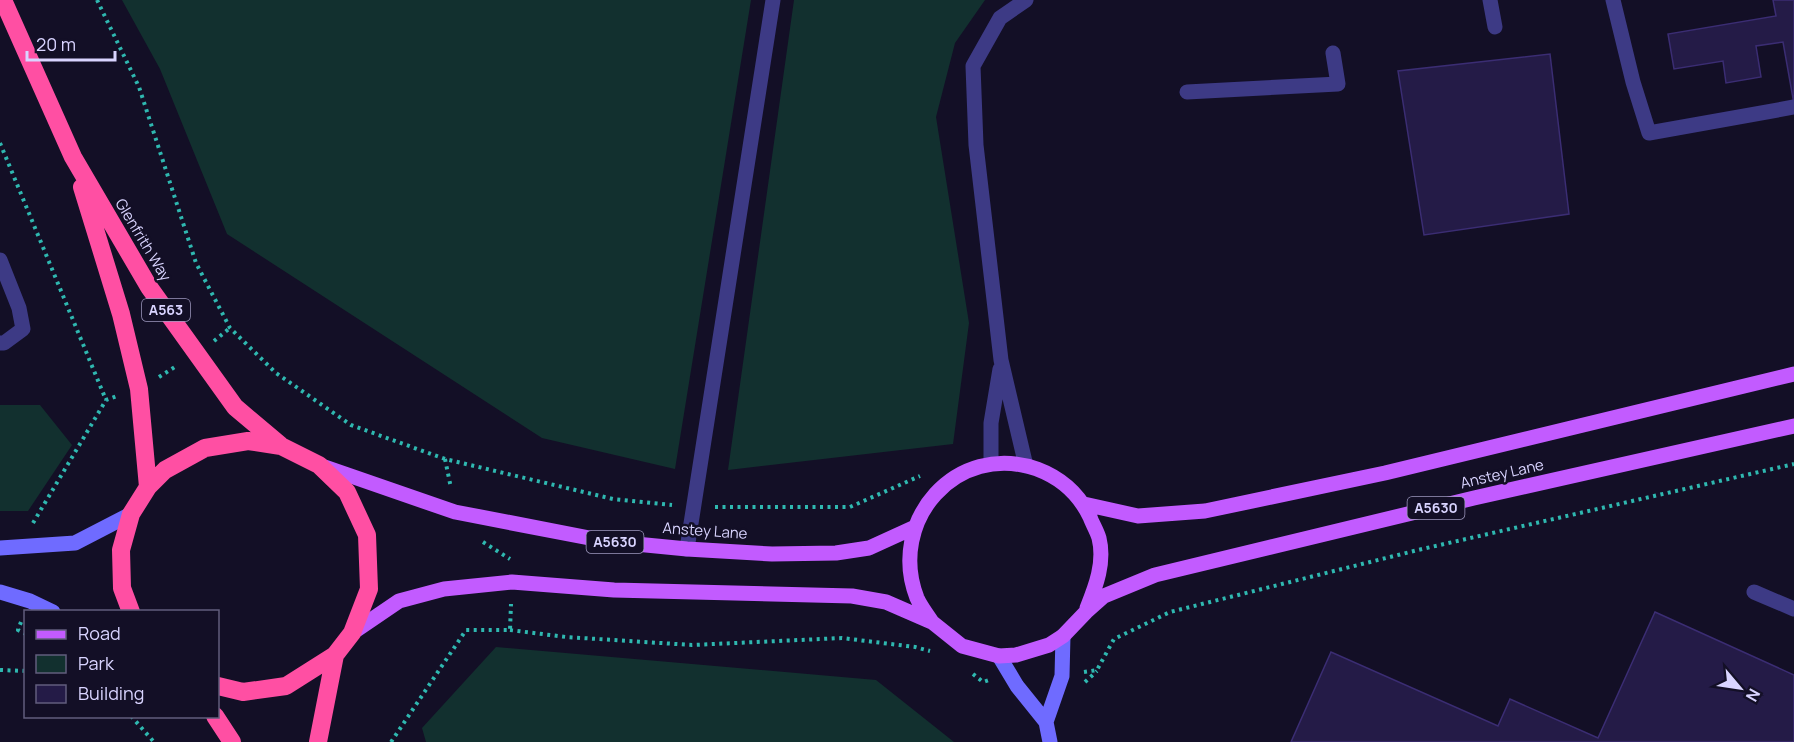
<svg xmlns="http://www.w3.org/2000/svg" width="1794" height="742" viewBox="0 0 1794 742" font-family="Manrope,sans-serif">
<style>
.green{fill:#12302f}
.building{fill:#241b47;stroke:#3b2d73;stroke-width:1.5}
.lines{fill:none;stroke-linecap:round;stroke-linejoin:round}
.path{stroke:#2fb8b0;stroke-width:4;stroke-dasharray:3 4.5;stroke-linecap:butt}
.lane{stroke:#3d3a85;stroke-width:15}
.secondary{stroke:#6f6bff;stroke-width:15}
.primary{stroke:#c25bff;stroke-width:15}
.highway{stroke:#ff4fa3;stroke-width:18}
.labels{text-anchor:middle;stroke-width:5;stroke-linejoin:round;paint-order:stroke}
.shield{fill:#130f26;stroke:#9e99be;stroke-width:1.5}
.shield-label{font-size:14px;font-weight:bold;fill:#d9d4ff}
.street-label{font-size:15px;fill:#d9d4ff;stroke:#130f26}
</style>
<rect width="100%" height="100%" fill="#130f26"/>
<path class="green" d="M 122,0 L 751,0 L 675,469 L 542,438 L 227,234 L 160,69 Z
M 794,0 L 985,0 L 955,43 L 936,117 L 969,323 L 953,444 L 728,470 Z
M 0,405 L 40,405 L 72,445 L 28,511 L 0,511 Z
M 496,647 L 876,680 L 954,742 L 426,742 L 422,728 Z"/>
<path class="building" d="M 1773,0 L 1794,0 L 1794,104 L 1783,42 L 1756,46 L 1761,77 L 1726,83 L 1723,61 L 1674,69 L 1668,34 L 1776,16 Z
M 1550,54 L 1569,214 L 1424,235 L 1398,71 Z
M 1655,612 L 1794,675 L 1794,742 L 1291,742 L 1331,652 L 1498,726 L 1510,699 L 1598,738 Z"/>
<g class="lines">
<path class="path" d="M 97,0 L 139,87 L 196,263 L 230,328 L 276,373 L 351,425 L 445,459 L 613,499 L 672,505
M 0,143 L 106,400
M 214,341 L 230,328
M 159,377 L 178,365
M 445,459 L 451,488
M 715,507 L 850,507 L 920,476
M 33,523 L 106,400 L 117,396
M 483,542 L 510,559
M 21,622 L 18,630 L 26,634
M 510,630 L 566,637 L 692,645 L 842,638 L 915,647 L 930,651
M 0,670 L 26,671
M 1084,672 L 1097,670 L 1114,639 L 1170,612 L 1418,550 L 1794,464
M 973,674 L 983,682 L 989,680
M 1085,682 L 1097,671
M 131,716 L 154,742
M 391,742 L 466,630 L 510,630 L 511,604"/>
<path class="lane" d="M 1026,0 L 1000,18 L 973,66 L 976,145 L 1001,360 L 1026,466
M 1490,0 L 1495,27
M 1613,0 L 1633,82 L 1649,133 L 1794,107
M 1187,92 L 1338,84 L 1333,53
M 0,260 L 19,308 L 23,329 L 4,343 L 0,343
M 991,464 L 991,423 L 1000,369
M 687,549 L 773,0
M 1754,592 L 1794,609"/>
<path class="secondary" d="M 0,548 L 75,543 L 131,514
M 0,592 L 30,601 L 53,612
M 999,656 L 1017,686 L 1046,722
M 1050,742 L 1046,722 L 1062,676 L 1063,636"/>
<path class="primary" d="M 322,466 L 455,512 L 605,541 L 687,549 L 772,554 L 836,553 L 869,548 L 915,527
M 1084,504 L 1138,516 L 1205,511 L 1385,473 L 1794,374
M 932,622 C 927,614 921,607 917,598 C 887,521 956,441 1037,469 C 1061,478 1079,494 1090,517 C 1092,523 1097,531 1099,538 C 1105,562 1096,586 1087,608
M 352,633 L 399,601 L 444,589 L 512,582 L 614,590 L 852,596 L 886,602 L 932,622 L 962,646 L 999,656 L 1016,655 L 1049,645 L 1063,636 L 1086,612 L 1104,596 L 1155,575 L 1474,498 L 1794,426"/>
<path class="highway" d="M 3,0 L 73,157 L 149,287 L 235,407 L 280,445
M 82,187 L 121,314 L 139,389 L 148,487
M 131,612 L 122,588 L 121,550 L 131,514 L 148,487 L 165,470 L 205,448 L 248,441 L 281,446 L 319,465 L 347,492 L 367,535 L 369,589 L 352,633 L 335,655 L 286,686 L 243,692 L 218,686
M 215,716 L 232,742
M 318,742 L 335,655"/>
</g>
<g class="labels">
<g class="shield">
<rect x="142" y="299" width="48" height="22" rx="4.5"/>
<rect x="1407.5" y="497" width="57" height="22" rx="4.5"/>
<rect x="586.5" y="531" width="57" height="22" rx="4.5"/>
</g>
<g class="shield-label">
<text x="166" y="315">A563</text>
<text x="1436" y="513">A5630</text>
<text x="615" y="547">A5630</text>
</g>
<g class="street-label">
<text transform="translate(143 240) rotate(59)" y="5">Glenfrith Way</text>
<text transform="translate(1502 474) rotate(-13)" y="5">Anstey Lane</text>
<text transform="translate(705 531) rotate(4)" y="5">Anstey Lane</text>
</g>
</g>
<rect x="24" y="610" width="195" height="108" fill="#130f26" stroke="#625e7d" stroke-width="1.5"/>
<rect x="36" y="630" width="30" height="9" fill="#c25bff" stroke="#625e7d" stroke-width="1.5"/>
<text x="78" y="640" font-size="18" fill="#d9d4ff">Road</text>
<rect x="36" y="655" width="30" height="18" fill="#12302f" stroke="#625e7d" stroke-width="1.5"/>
<text x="78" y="670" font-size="18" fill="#d9d4ff">Park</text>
<rect x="36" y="685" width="30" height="18" fill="#241b47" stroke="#625e7d" stroke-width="1.5"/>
<text x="78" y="700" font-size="18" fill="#d9d4ff">Building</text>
<g transform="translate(1740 688) rotate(119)" stroke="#130f26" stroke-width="4.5" paint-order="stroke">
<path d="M0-4.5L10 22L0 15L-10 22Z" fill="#d9d4ff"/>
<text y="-9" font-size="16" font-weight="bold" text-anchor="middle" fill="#d9d4ff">N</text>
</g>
<path d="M27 51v9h88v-9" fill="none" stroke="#d9d4ff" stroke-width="3"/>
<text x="36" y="51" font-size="18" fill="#d9d4ff" stroke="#130f26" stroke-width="4.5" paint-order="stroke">20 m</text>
</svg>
